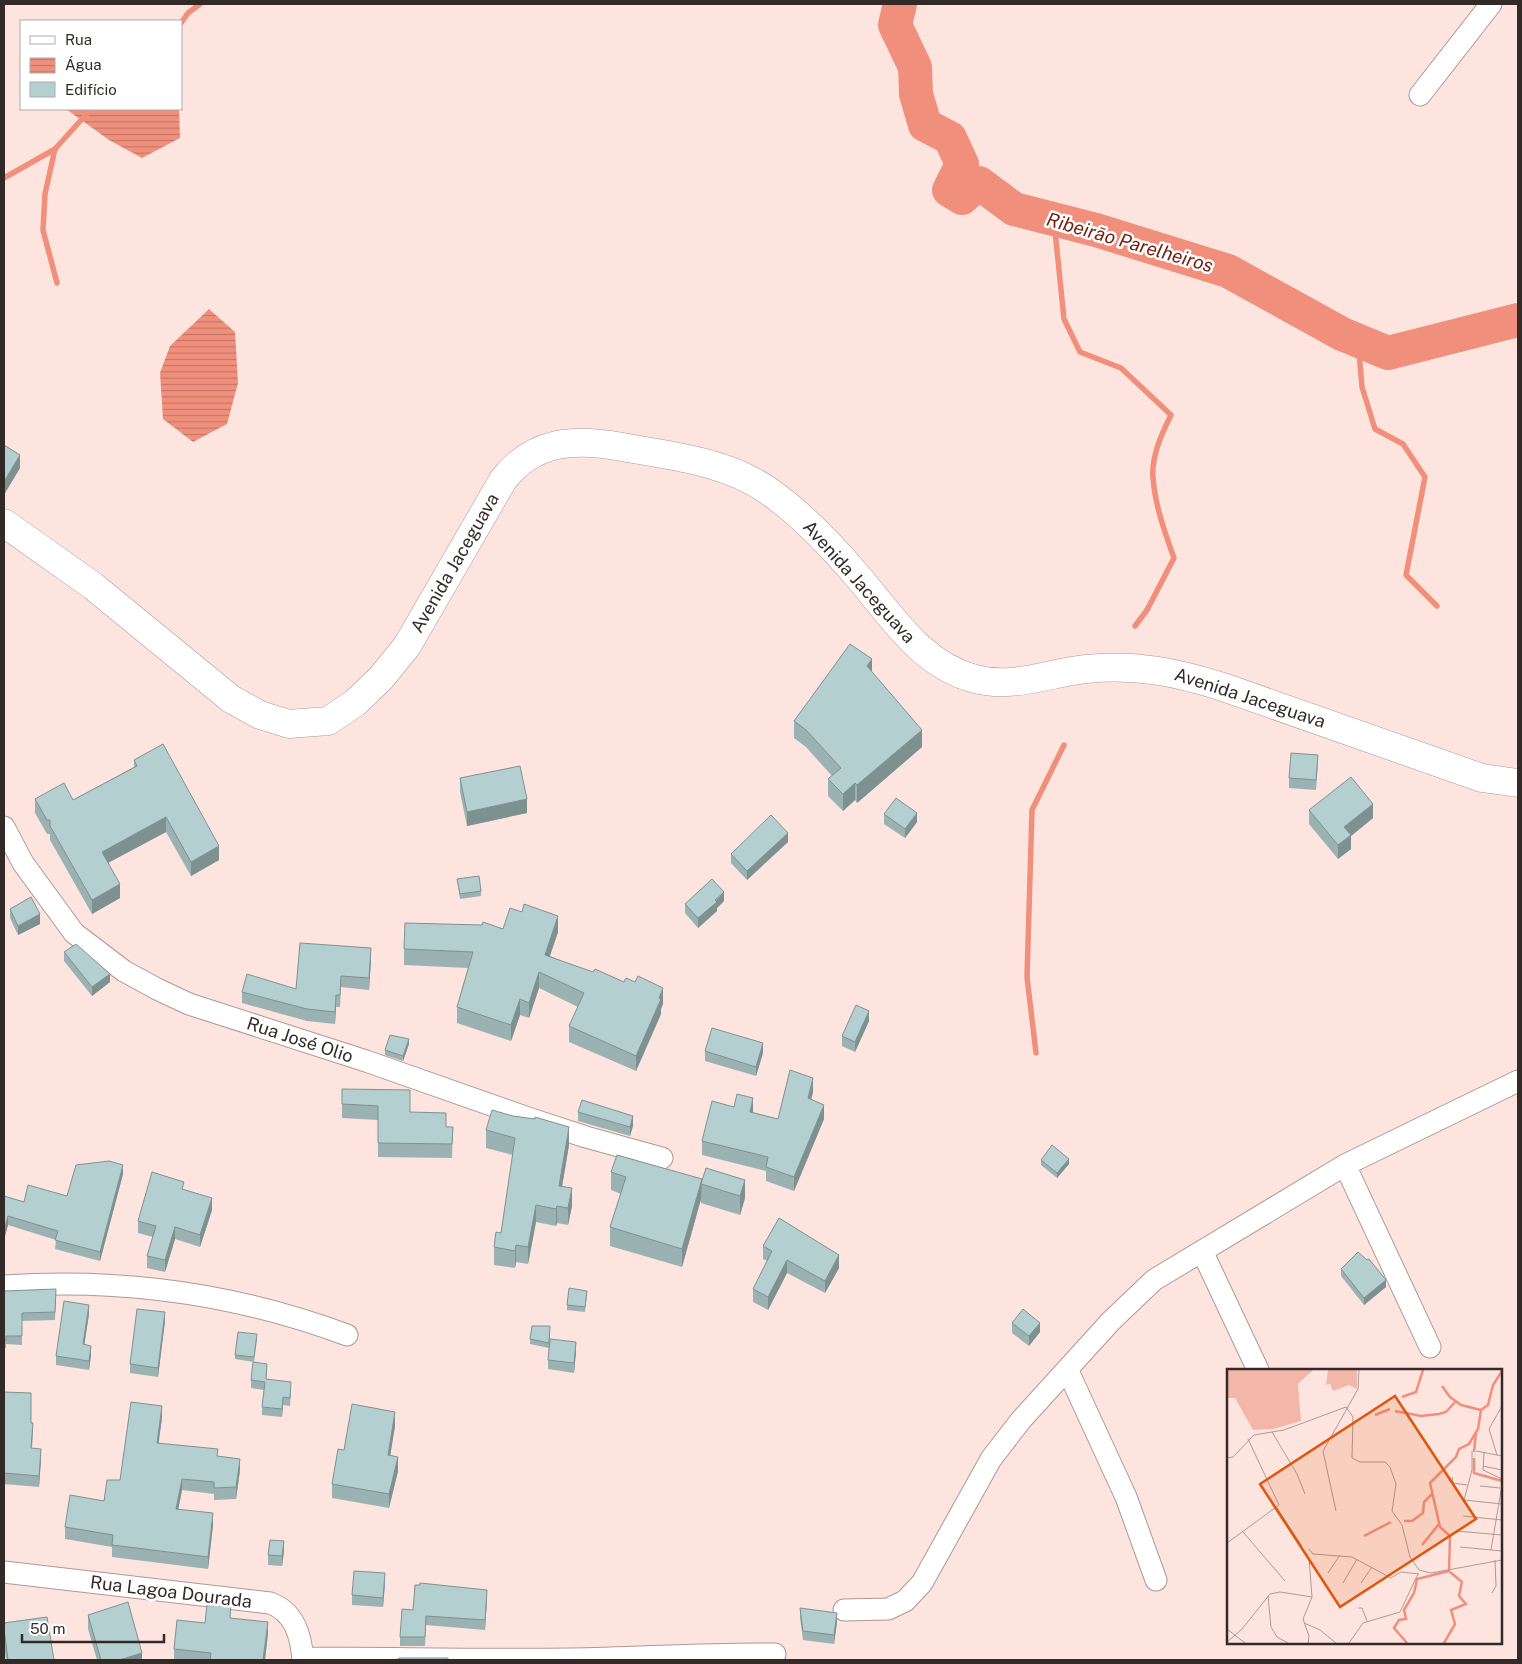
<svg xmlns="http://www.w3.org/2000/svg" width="1522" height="1664" viewBox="0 0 1522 1664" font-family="'Public Sans',sans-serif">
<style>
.water{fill:url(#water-rules)}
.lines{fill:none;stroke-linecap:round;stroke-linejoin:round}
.stream{stroke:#f0907c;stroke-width:5.5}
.river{stroke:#f0907c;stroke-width:34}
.minor-casing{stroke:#af9892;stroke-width:23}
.secondary-casing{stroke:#af9892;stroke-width:29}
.minor{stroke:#fff;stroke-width:21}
.secondary{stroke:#fff;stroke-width:28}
.wall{fill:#9bb2b2}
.shaded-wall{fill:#7e9191}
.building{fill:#b4cfcf;stroke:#7e9191}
.labels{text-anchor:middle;stroke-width:5;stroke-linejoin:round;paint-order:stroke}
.street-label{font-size:18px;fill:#332a28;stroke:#fff}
.water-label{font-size:19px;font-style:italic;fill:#731e0f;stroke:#fff}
.inset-river{fill:none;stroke:#f0907c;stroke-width:2.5}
.inset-road{fill:none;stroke:#ad9a96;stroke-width:1}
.view{fill:#df570d;fill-opacity:0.15;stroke:#df570d;stroke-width:2.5}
.inset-edge{fill:none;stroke:#332a28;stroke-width:2.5}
</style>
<defs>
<pattern id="water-rules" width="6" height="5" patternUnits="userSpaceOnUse" patternTransform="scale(1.25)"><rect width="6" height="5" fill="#f0907c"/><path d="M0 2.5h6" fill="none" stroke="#c37666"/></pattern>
</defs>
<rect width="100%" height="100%" fill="#fee4df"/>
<path class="water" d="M 66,109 L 179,109 L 180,138 L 142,158 L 109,140 Z
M 209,309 L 235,332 L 238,383 L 227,424 L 193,442 L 163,419 L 160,373 L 170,346 Z"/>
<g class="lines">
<path class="stream" d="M 181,23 L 188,13 L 200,4
M 4,178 L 55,149
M 1054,221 L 1064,319 L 1080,352 L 1121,368 L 1171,415 C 1162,433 1151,457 1153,478 C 1155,505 1165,533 1174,558 L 1147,610 L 1135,626
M 57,283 L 43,230 L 45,194 L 55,149 L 91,109
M 1358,340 L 1362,387 L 1375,429 L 1403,444 L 1425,477 L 1406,575 L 1437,606
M 1036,1053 L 1027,977 L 1032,810 L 1064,745"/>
<path class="river" d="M 900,4 L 895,25 L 915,67 L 916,94 L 925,125 L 950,138 L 962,164 L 949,190 L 962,198 L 979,183 L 1014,209 L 1096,230 L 1228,271 L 1342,334 L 1388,353 L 1518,320"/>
<defs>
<path id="minor" d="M 1420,95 L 1491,4
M 4,827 L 23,863 L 74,933 L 124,971 L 157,989 L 189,1004 L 366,1061 L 528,1118 L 586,1137 L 662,1158
M 1345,1165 L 1430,1347
M 1202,1251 L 1258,1370
M 4,1286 C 120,1278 237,1294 347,1335
M 1068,1371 L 1126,1497 L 1156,1580
M 4,1572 L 270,1603 C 295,1612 301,1636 303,1660
M 844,1610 L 888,1609 L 905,1601 L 922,1583 L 991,1459 L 1021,1420 L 1111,1321 L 1154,1280 L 1345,1165 L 1518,1081
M 303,1658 C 392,1658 482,1660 571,1659 C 639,1658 707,1653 775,1654"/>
<path id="secondary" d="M 4,523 L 93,586 L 231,699 L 260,715 L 289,724 L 328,721 L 355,703 L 381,678 L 407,646 L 503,480 C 534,440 575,438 622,447 C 671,456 725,461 767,490 C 802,514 832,546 859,578 C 893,618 922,665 975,679 C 1013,689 1049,673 1086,669 C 1136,664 1176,672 1223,687 L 1482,778 L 1518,783"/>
</defs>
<use href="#minor" class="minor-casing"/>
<use href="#secondary" class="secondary-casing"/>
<use href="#minor" class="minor"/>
<use href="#secondary" class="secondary"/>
</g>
<path class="wall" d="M 4,445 L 20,468 L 5,493 L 4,492 Z
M 872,672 L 922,747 L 857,803 L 855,800 L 843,811 L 828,796 L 828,779 L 832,776 L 806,747 L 794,738 L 794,721 Z
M 134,760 L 219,860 L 191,876 L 166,832 L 108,863 L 120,898 L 92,914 L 50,840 L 50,834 L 47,834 L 35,813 L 35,799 L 73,800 L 134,767 Z
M 1318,764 L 1316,790 L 1289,788 L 1289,778 Z
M 460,778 L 527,813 L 467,826 L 460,792 Z
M 1309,810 L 1373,818 L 1351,836 L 1351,849 L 1338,859 L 1309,824 Z
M 884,814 L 917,822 L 905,838 L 884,824 Z
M 788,842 L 747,880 L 731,863 L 731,854 Z
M 457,879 L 481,891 L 481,896 L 460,899 Z
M 724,901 L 717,908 L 717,911 L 698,928 L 685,913 L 685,904 Z
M 10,909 L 40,924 L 18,935 L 10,918 Z
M 503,929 L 558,932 L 550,956 L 663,1004 L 661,1009 L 661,1014 L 636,1071 L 569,1042 L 569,1026 L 578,1007 L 539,988 L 529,1018 L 520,1015 L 511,1041 L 457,1023 L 457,1007 L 468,968 L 404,965 L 404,949 Z
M 64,952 L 110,982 L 92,996 L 64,961 Z
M 371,960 L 369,990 L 341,987 L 340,1007 L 336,1007 L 335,1024 L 307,1021 L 242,1003 L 242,992 L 296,989 Z
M 869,1021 L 855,1052 L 842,1046 L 842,1036 Z
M 409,1044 L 403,1061 L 385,1055 L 385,1050 Z
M 705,1051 L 763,1053 L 756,1076 L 705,1061 Z
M 342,1089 L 410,1112 L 446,1127 L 453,1127 L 452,1158 L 378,1157 L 378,1120 L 342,1118 Z
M 813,1092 L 811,1100 L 824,1119 L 794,1191 L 766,1181 L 766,1171 L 702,1155 L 702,1141 L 734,1107 L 778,1119 Z
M 578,1112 L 633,1126 L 630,1136 L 578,1121 Z
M 486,1130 L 569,1145 L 562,1187 L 572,1206 L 568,1225 L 557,1223 L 556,1226 L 536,1222 L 528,1264 L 516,1262 L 515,1268 L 494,1265 L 494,1247 L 501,1233 L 513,1155 L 486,1148 Z
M 1041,1160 L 1069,1164 L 1057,1178 L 1041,1165 Z
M 706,1168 L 745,1198 L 740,1215 L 701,1203 L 701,1199 L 682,1267 L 610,1246 L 610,1227 L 621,1194 L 611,1190 L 611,1172 L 702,1182 Z
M 123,1174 L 100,1261 L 55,1249 L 56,1240 L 8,1225 L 4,1240 L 4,1196 L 24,1202 L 67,1196 Z
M 184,1190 L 212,1210 L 200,1247 L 175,1239 L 165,1272 L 147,1268 L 147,1256 L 153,1237 L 138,1233 L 138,1221 Z
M 763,1246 L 839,1268 L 825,1293 L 787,1273 L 768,1310 L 753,1302 L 753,1289 L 767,1261 L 763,1259 Z
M 1367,1260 L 1386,1287 L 1364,1305 L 1341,1276 L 1341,1269 Z
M 4,1291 L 56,1297 L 55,1320 L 22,1321 L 22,1345 L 6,1344 L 6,1348 L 4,1348 Z
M 587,1295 L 585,1312 L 567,1310 L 567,1305 Z
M 89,1314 L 84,1345 L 91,1355 L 89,1370 L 56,1365 L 56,1356 Z
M 165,1321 L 158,1377 L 130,1373 L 130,1364 Z
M 1012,1323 L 1040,1332 L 1029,1346 L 1012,1333 Z
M 550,1331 L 549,1348 L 530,1344 L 530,1339 Z
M 257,1339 L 254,1362 L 235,1359 L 235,1355 Z
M 576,1352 L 574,1373 L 548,1369 L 548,1360 Z
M 267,1372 L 266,1379 L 291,1390 L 290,1406 L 283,1405 L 282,1417 L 262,1415 L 262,1407 L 264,1390 L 251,1388 L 251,1380 Z
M 4,1392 L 31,1423 L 33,1433 L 32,1448 L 41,1459 L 39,1487 L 4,1484 Z
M 162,1418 L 158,1443 L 218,1456 L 240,1470 L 236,1499 L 214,1500 L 214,1494 L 182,1490 L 178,1510 L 213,1525 L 208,1569 L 112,1557 L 112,1547 L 65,1539 L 65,1527 L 104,1501 L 120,1480 Z
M 395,1426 L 390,1456 L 398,1471 L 389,1508 L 332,1498 L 332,1484 L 344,1450 Z
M 284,1551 L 282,1566 L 268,1565 L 268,1555 Z
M 385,1583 L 383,1607 L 352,1605 L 352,1595 Z
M 487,1599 L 485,1630 L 426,1625 L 425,1646 L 400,1646 L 400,1637 L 413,1610 Z
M 800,1608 L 837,1622 L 834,1644 L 803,1640 L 800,1618 Z
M 88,1615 L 142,1660 L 97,1660 L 88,1629 Z
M 231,1618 L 268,1633 L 265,1660 L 174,1660 L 174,1649 L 205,1623 Z
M 4,1623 L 54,1660 L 6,1660 L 4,1643 Z"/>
<path class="shaded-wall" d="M 20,455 L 20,468 L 5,493 L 5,480 Z
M 872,659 L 872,676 L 867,666 Z
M 922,730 L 922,747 L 857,803 L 857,785 Z
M 855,783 L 855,800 L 843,811 L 843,794 Z
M 527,799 L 527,813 L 467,826 L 467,812 Z
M 1373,804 L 1373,818 L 1351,836 L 1351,849 L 1338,859 L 1338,845 L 1344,827 Z
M 917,813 L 917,822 L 905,838 L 905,829 Z
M 166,817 L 166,832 L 102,866 L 102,852 Z
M 788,833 L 788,842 L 747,880 L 747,871 Z
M 219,846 L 219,860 L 191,876 L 191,862 Z
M 120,884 L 120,898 L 92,914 L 92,900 Z
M 724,892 L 724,901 L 717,908 L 717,911 L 698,928 L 698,918 Z
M 40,914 L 40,924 L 18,935 L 18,926 Z
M 558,916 L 558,932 L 545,970 L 545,955 Z
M 371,948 L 371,960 L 369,990 L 369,978 Z
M 539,972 L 539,988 L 529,1018 L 529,1003 Z
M 110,974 L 110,982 L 92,996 L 92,987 Z
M 663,988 L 663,1004 L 661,1009 L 661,1014 L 636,1071 L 636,1056 Z
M 336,995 L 336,1007 L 335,1024 L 335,1012 Z
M 520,999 L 520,1015 L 511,1041 L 511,1025 Z
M 869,1011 L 869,1021 L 855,1052 L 855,1042 Z
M 409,1039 L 409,1044 L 403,1061 L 403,1056 Z
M 763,1043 L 763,1053 L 756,1076 L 756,1067 Z
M 813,1078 L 813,1092 L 808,1112 L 808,1098 Z
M 753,1098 L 753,1112 L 750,1112 Z
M 824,1105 L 824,1119 L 794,1191 L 794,1177 Z
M 633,1116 L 633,1126 L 630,1136 L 630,1127 Z
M 569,1127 L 569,1145 L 559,1204 L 559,1186 Z
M 1069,1159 L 1069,1164 L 1057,1178 L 1057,1173 Z
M 123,1165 L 123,1174 L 100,1261 L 100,1252 Z
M 702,1179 L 701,1199 L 682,1267 L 682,1249 Z
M 745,1180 L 745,1198 L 740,1215 L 740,1196 Z
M 572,1188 L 572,1206 L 568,1225 L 568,1208 Z
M 212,1198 L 212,1210 L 200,1247 L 200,1235 Z
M 536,1205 L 536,1222 L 528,1264 L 528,1247 Z
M 557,1206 L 557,1223 L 556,1226 L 556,1209 Z
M 8,1216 L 8,1225 L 4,1240 L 4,1231 Z
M 175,1227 L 175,1239 L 165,1272 L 165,1260 Z
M 516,1245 L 516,1262 L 515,1268 L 515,1251 Z
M 839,1255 L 839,1268 L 825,1293 L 825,1281 Z
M 787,1260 L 787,1273 L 768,1310 L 768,1297 Z
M 1386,1280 L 1386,1287 L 1364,1305 L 1364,1298 Z
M 89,1305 L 89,1314 L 83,1354 L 83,1344 Z
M 165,1312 L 165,1321 L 158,1377 L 158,1368 Z
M 1040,1323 L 1040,1332 L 1029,1346 L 1029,1336 Z
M 576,1342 L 576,1352 L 574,1373 L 574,1363 Z
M 91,1346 L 91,1355 L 89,1370 L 89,1361 Z
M 283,1397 L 283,1405 L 282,1417 L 282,1409 Z
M 162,1406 L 162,1418 L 157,1455 L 157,1443 Z
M 395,1412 L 395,1426 L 388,1469 L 388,1455 Z
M 41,1449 L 41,1459 L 39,1487 L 39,1476 Z
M 398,1457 L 398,1471 L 389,1508 L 389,1494 Z
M 240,1459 L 240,1470 L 236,1499 L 236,1487 Z
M 182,1479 L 182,1490 L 176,1521 L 176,1509 Z
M 213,1513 L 213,1525 L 208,1569 L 208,1557 Z
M 284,1541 L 284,1551 L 282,1566 L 282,1556 Z
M 385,1573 L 385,1583 L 383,1607 L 383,1598 Z
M 487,1590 L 487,1599 L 485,1630 L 485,1620 Z
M 837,1613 L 837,1622 L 834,1644 L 834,1635 Z
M 268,1622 L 268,1633 L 265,1660 L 263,1660 Z
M 142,1653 L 142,1660 L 119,1660 Z"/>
<path class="building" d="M 4,445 L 20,455 L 5,480 L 4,479 Z
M 850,644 L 872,659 L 867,666 L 922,730 L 857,785 L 855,783 L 843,794 L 828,779 L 841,768 L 806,730 L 794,721 Z
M 163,744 L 219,846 L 191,862 L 166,817 L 102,852 L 120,884 L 92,900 L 50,826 L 50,820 L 47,820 L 35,799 L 64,783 L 73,800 L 137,766 L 134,760 Z
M 1291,753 L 1318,755 L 1316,780 L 1289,778 Z
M 520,766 L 527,799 L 467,812 L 460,778 Z
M 1351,777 L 1373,804 L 1344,827 L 1351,835 L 1338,845 L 1309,810 Z
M 896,798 L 917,813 L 905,829 L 884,814 Z
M 771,815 L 788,833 L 747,871 L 731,854 Z
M 479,876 L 481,891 L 460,894 L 457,879 Z
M 712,879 L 724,892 L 715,900 L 717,902 L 698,918 L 685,904 Z
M 31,897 L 40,914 L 18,926 L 10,909 Z
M 524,904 L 558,916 L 545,955 L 593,972 L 595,969 L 624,982 L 626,978 L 635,982 L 638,976 L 663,988 L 659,998 L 661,999 L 636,1056 L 569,1026 L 584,993 L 539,972 L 529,1003 L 520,999 L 511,1025 L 457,1007 L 473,952 L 404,949 L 405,923 L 482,925 L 483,922 L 503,929 L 510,908 L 522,912 Z
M 300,943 L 371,948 L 369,978 L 341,976 L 340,995 L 336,995 L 335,1012 L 307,1009 L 242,992 L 247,974 L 296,989 Z
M 76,944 L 110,974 L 92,987 L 64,952 Z
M 856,1005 L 869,1011 L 855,1042 L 842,1036 Z
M 712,1028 L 763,1043 L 756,1067 L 705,1051 Z
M 390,1035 L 409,1039 L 403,1056 L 385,1050 Z
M 790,1070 L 813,1078 L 808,1098 L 824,1105 L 794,1177 L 766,1167 L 768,1157 L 702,1141 L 712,1101 L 734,1107 L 737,1094 L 753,1098 L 750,1112 L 778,1119 Z
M 342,1089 L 410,1090 L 410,1112 L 446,1113 L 446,1127 L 453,1127 L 452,1144 L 378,1143 L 378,1106 L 342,1104 Z
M 582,1100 L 633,1116 L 630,1127 L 578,1112 Z
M 492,1110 L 513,1116 L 535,1119 L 535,1117 L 569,1127 L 559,1186 L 572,1188 L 568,1208 L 557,1206 L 556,1209 L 536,1205 L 528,1247 L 516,1245 L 515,1251 L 494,1247 L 496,1232 L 501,1233 L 515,1138 L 486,1130 Z
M 1052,1145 L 1069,1159 L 1057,1173 L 1041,1160 Z
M 617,1155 L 702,1179 L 682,1249 L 610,1227 L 626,1177 L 611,1172 Z
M 109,1161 L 123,1165 L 100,1252 L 55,1240 L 58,1231 L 8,1216 L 4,1231 L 4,1196 L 24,1202 L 28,1185 L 67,1196 L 76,1165 Z
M 706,1168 L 745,1180 L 740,1196 L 701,1184 Z
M 152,1172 L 184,1182 L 182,1189 L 212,1198 L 200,1235 L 175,1227 L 165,1260 L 147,1256 L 156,1226 L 138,1221 Z
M 779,1218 L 839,1255 L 825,1281 L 787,1260 L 768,1297 L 753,1289 L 772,1251 L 763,1246 Z
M 1358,1252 L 1367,1260 L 1369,1259 L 1386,1280 L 1364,1298 L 1341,1269 Z
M 569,1288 L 587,1291 L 585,1307 L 567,1305 Z
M 56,1289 L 55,1312 L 22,1313 L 22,1336 L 6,1336 L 6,1340 L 4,1340 L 4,1291 Z
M 64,1301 L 89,1305 L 83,1344 L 91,1346 L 89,1361 L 56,1356 Z
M 137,1309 L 165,1312 L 158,1368 L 130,1364 Z
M 1023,1309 L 1040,1323 L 1029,1336 L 1012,1323 Z
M 532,1326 L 550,1326 L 549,1343 L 530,1339 Z
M 238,1332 L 257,1334 L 254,1357 L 235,1355 Z
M 550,1339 L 576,1342 L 574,1363 L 548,1360 Z
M 253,1362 L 267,1364 L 266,1379 L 291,1382 L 290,1398 L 283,1397 L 282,1409 L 262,1407 L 265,1382 L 251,1380 Z
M 4,1392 L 31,1393 L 31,1423 L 33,1423 L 31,1448 L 41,1449 L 39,1476 L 4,1473 L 4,1476 Z
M 131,1402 L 162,1406 L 157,1443 L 218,1449 L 217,1456 L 240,1459 L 236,1487 L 214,1488 L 214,1482 L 182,1479 L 176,1509 L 213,1513 L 208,1557 L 112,1545 L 113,1535 L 65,1527 L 70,1495 L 104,1501 L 107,1480 L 120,1480 Z
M 352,1404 L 395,1412 L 388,1455 L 398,1457 L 389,1494 L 332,1484 L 338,1449 L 344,1450 Z
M 270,1540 L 284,1541 L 282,1556 L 268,1555 Z
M 354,1571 L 385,1573 L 383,1598 L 352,1595 Z
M 420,1583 L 487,1590 L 485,1620 L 426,1616 L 425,1637 L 400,1637 L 402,1609 L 413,1610 L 415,1585 L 420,1585 Z
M 215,1601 L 231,1603 L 230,1618 L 268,1622 L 263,1660 L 210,1660 L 211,1653 L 174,1649 L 177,1620 L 205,1623 L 207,1604 L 215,1605 Z
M 128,1602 L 142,1653 L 119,1660 L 101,1660 L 88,1615 Z
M 800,1608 L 837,1613 L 834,1635 L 803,1631 Z
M 47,1617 L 54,1660 L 8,1660 L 4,1629 L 4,1623 Z
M 399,1658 L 448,1658 L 448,1660 L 388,1660 L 399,1659 Z"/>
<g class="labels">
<g class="street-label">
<text transform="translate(455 563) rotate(-60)" y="6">Avenida Jaceguava</text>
<text transform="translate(859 582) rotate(48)" y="6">Avenida Jaceguava</text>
<text transform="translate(1250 698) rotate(18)" y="6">Avenida Jaceguava</text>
<text transform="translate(300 1040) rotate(18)" y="6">Rua José Olio</text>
<text transform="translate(171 1592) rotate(7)" y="6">Rua Lagoa Dourada</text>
</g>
<g class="water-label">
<text transform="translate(1130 242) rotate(16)" y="7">Ribeirão Parelheiros</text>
</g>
</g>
<g transform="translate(1227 1369)">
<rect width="275" height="275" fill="#fee4df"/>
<path d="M 0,1 L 86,1 L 71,15 L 74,52 L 46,60 L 26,61 L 8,29 L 0,29 ZM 101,1 L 130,1 L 130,20 L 122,16 L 106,22 L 103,15 L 99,16 Z" fill="#f3b7aa"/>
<path class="inset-river" d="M 215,17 L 223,28 L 234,36 L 254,41M 175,28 L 189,23 L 196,1M 168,42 L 194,47 L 212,45 L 219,43 L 229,32M 148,46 L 163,40M 247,83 L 249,63M 247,89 L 247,104 L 275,112M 177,152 L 185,152 L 196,144 L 197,133 L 206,124M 137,167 L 164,153M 195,176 L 212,155M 180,274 L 167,259 L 172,251 L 179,250 L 177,241 L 187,224 L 190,210 L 222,202 L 223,167 L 213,158 L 203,114 L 229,88 L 232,80 L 242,75 L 251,60 L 254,41 L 261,36 L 266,16 L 275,2M 217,274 L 228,255 L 224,241 L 239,235 L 232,227 L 235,213 L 223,203"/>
<path class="inset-road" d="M 45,63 L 70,105 L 78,125M 245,82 L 245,101 L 237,131 L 275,135M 249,82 L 275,87M 257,83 L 256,101 L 275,110M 270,86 L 262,60 L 275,37M 0,89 L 6,88 L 27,66 L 57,61 L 119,38 L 126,48 L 125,89 L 133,93 L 158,93 L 163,98 L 169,115 L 165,142 L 175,156 L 183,188 L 192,201 L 204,204 L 275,191M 256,97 L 275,101M 225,108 L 226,114 L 240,116M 253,117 L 273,119M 50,139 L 75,177M 109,142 L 96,82 L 131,20 L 132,1M 236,147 L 275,151M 229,162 L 275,166M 16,163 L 58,212M 0,174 L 52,136 L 21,70M 233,178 L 275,182M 82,180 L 86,185 L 125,188 L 164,209 L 174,203 L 192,205M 264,181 L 275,116M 101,204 L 113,186M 116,214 L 130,190M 134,214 L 145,198M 265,224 L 269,217 L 268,191M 41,227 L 44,258 L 50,268 L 61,274M 131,239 L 135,239 L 140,252M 77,254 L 93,261 L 109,274M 0,260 L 18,274M 0,273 L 15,260 L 43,225 L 53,223 L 85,228M 81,274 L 82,267 L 76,250 L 85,228 L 82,189M 122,274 L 136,254 L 173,243 L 191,205"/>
<path class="view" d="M 168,27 L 249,150 L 113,238 L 33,115 Z"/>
<rect width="275" height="275" class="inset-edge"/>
</g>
<rect width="1522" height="1664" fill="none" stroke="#332a28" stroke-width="10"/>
<rect x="20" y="20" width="162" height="90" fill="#ffffff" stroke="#adaaa9"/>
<rect x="30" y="36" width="25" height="8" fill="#ffffff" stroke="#adaaa9"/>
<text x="65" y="45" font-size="15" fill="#332a28">Rua</text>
<rect x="30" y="58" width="25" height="15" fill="url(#water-rules)" stroke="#adaaa9"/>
<text x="65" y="70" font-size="15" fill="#332a28">Água</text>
<rect x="30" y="82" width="25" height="15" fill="#b4cfcf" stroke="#adaaa9"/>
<text x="65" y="95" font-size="15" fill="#332a28">Edifício</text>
<path d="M22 1634v8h142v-8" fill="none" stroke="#332a28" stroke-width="2.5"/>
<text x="30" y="1634" font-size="15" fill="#332a28" stroke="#ffffff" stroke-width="4" paint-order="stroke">50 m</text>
</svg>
